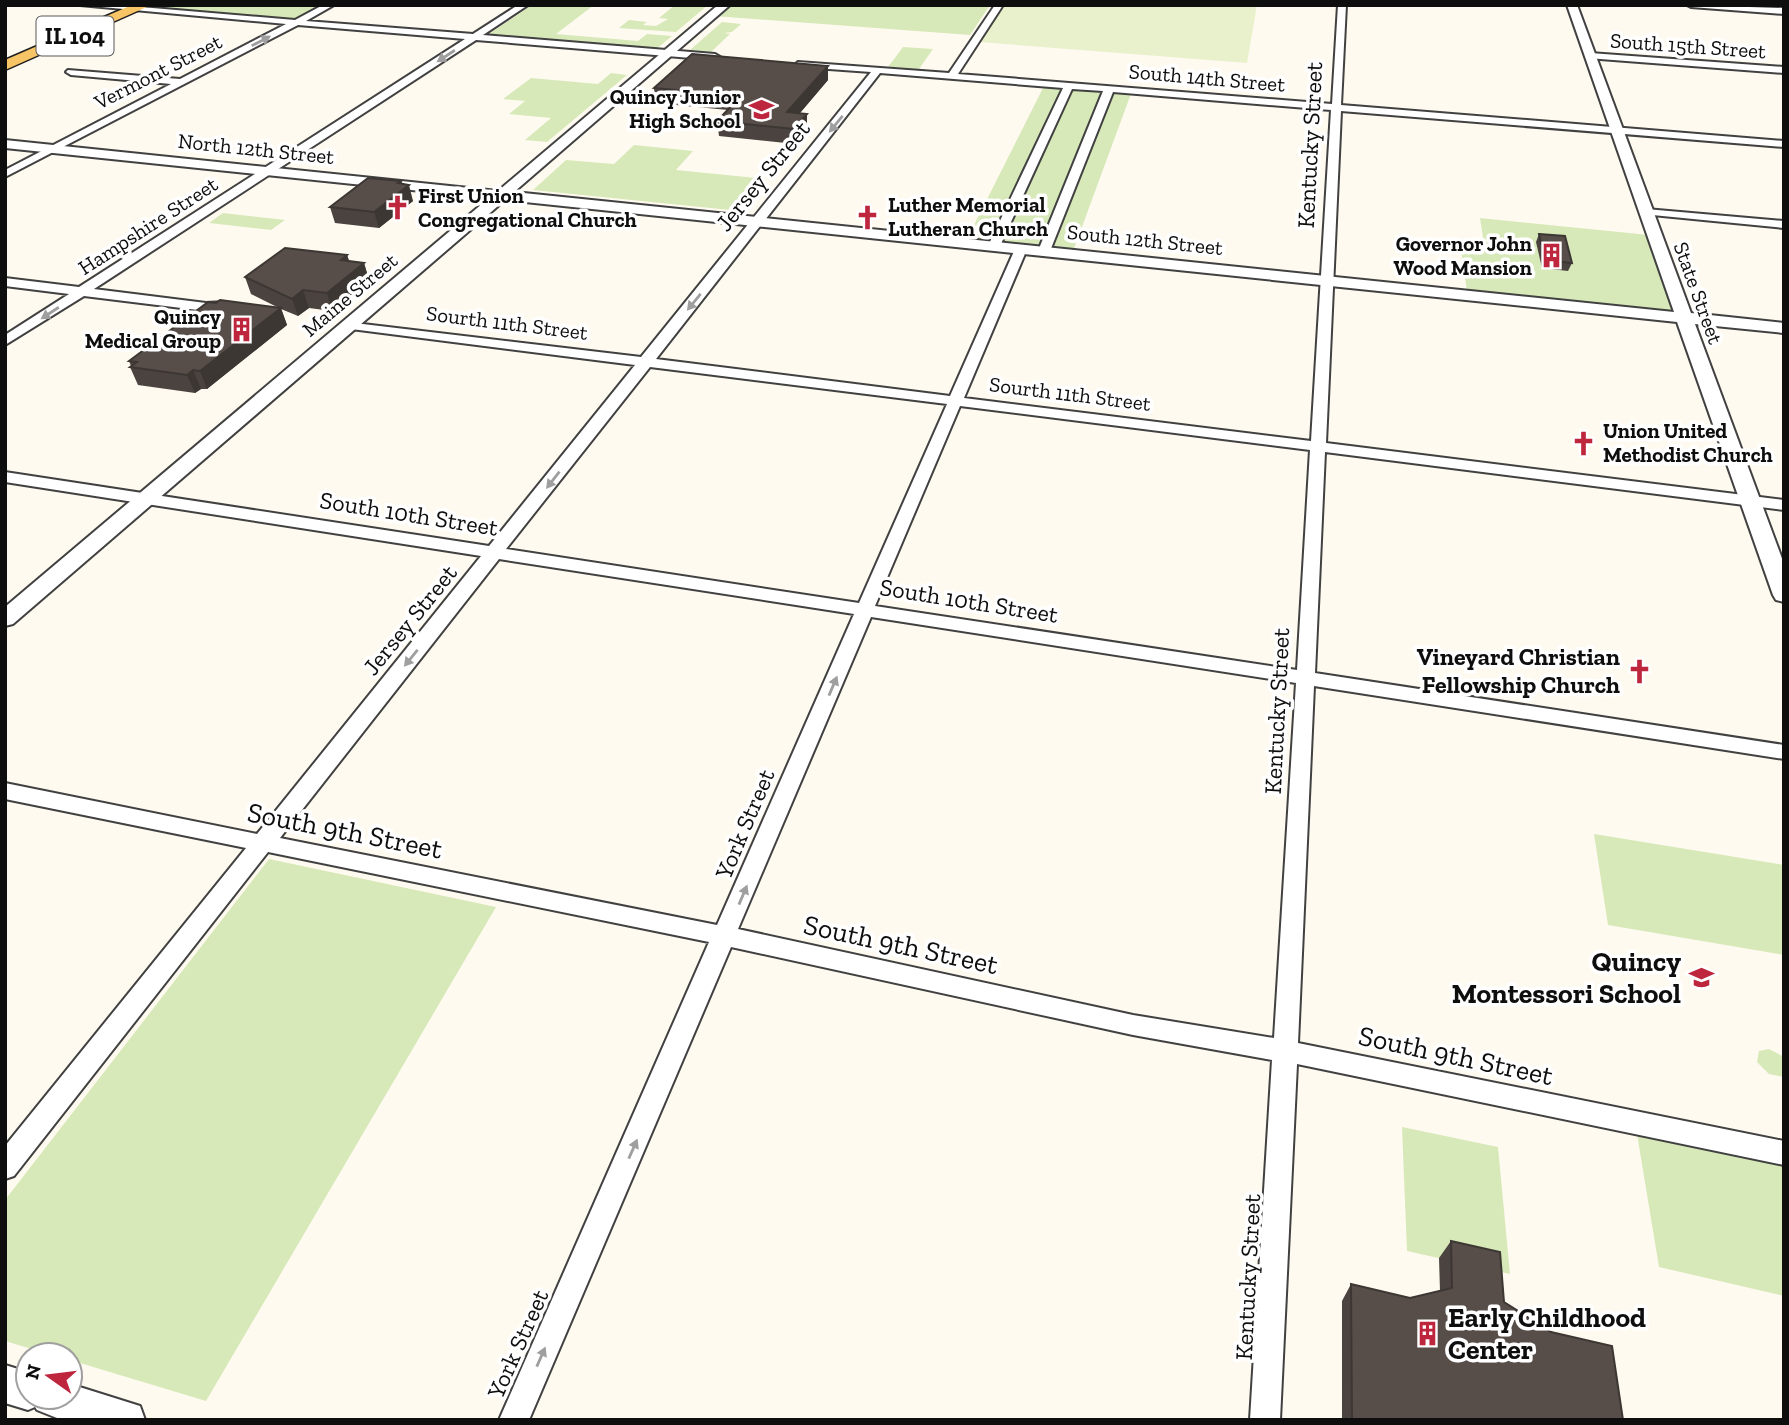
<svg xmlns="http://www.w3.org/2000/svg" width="1789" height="1425" viewBox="0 0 1789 1425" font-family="'Zilla Slab',serif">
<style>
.green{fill:#d7e9b9}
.pitch{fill:#e8f1cb}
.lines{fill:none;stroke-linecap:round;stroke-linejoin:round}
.minor-casing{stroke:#414141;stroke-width:4}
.tertiary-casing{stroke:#414141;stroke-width:4}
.primary-casing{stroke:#1f1f1f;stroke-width:3}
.minor{fill:#fff;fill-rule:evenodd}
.tertiary{fill:#fff;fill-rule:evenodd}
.primary{fill:#f8c566;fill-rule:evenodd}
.wall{fill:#4b4340}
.shaded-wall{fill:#3d3734}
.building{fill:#574e4a;stroke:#3d3734;stroke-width:2}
.oneway{fill:#9f9f9f}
.labels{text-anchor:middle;stroke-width:7;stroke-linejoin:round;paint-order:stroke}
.far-street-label{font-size:21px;fill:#0e0e0e;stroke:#fff}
.far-poi-label{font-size:21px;font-weight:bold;fill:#0e0e0e;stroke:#fff;text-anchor:end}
.shield{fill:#fff;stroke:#565656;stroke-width:2}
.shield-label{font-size:23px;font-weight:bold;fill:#0e0e0e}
.street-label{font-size:24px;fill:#0e0e0e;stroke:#fff}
.poi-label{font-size:24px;font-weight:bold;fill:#0e0e0e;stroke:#fff;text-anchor:end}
.near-street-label{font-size:28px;fill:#0e0e0e;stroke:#fff}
.near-poi-label{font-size:28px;font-weight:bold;fill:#0e0e0e;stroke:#fff;text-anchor:end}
</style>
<rect width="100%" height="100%" fill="#fffaef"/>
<path class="green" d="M 156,5 L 320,5 L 294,19 L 151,8 Z
M 532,5 L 594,5 L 556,34 L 638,41 L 647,34 L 672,36 L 655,50 L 486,36 Z
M 675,5 L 708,5 L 676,32 L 619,28 L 629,20 L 647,22 L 643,25 L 656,26 L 668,19 L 659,18 Z
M 725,5 L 990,5 L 970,35 L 713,16 Z
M 722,22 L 741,24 L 732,32 L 724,33 L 730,34 L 711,52 L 690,50 Z
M 903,47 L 933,49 L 919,69 L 888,67 Z
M 611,73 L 627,75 L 547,142 L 525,140 L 551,118 L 509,114 L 525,101 L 503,99 L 531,78 L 598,84 Z
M 1045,84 L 1132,91 L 1072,254 L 965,243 Z
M 634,145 L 693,151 L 676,170 L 766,179 L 740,211 L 533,190 L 566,160 L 614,164 Z
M 223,213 L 285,220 L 271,230 L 209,223 Z
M 1480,218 L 1649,235 L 1680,315 L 1467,292 L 1460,242 L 1484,244 Z
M 1594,834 L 1784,865 L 1784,955 L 1608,925 Z
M 269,859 L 496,907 L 206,1401 L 70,1360 L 70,1355 L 52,1355 L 5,1341 L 5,1200 Z
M 1769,1049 L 1784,1057 L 1784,1077 L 1769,1074 L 1757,1062 L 1759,1051 Z
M 1402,1127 L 1498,1147 L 1510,1274 L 1407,1251 Z
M 1637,1134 L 1784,1166 L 1784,1296 L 1659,1267 Z"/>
<path class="pitch" d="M 1003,5 L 1257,5 L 1247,63 L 979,42 Z"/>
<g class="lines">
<defs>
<path id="minor" d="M 80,5 L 117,5 L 295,20 L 323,5 L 334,5 L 306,21 L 473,34 L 518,5 L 528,5 L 483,35 L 715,54 L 720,57 L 715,60 L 476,40 L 94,289 L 206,303 L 225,302 L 231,306 L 230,309 L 206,311 L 84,296 L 5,345 L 5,335 L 69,294 L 5,286 L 5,278 L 79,287 L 465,39 L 298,25 L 5,177 L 5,170 L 171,84 L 71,75 L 66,72 L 68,70 L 180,79 L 286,24 Z
M 995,5 L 1003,5 L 958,74 L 1332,104 L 1338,5 L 1346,5 L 1341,105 L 1784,141 L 1784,147 L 1341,111 L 1326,443 L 1784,500 L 1784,510 L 1325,452 L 1315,673 L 1784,745 L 1784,759 L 1314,686 L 1298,1043 L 1784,1141 L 1784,1165 L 1297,1064 L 1280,1420 L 1250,1420 L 1272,1060 L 1133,1035 L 731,947 L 529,1420 L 499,1420 L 709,942 L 268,852 L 14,1176 L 5,1179 L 5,1146 L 246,848 L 5,799 L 5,783 L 257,834 L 481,556 L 5,482 L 5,472 L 489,546 L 635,365 L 351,329 L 344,325 L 346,322 L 641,357 L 871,72 L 801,67 L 796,64 L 798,62 L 949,73 ZM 880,73 L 1063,88 L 988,246 L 994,250 L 1000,246 L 1072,89 L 1103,91 L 1038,251 L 1044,255 L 1050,251 L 1113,92 L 1331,110 L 1311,441 L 964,398 L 1027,249 L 1021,245 L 1015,249 L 950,396 L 656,359 ZM 650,367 L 947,404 L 859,603 L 506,549 ZM 960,406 L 1310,450 L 1297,670 L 875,606 ZM 499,559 L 854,614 L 717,925 L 280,838 ZM 871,617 L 1296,683 L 1274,1038 L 1133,1015 L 738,929 Z
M 1687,5 L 1784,8 L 1784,14 L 1691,7 Z
M 1590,53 L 1784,67 L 1784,73 L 1587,58 L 1587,54 Z
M 1646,209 L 1784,221 L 1784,228 L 1642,214 L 1640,212 Z"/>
<path id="tertiary" d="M 718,5 L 730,5 L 514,192 L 1674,312 L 1567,5 L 1577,5 L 1691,313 L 1784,323 L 1784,333 L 1695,324 L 1784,564 L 1784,602 L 1776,600 L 1773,595 L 1677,322 L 505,200 L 13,624 L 5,626 L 5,607 L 489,198 L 5,148 L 5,140 L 498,191 Z
M 5,1365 L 28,1372 L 28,1397 L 70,1397 L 70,1384 L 140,1406 L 145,1420 L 62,1420 L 37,1410 L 35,1407 L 28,1410 L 5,1403 Z"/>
<path id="primary" d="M 132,5 L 151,5 L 5,70 L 5,60 Z"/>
</defs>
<use href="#minor" class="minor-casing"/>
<use href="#tertiary" class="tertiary-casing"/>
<use href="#primary" class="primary-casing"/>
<use href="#minor" class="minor"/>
<use href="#tertiary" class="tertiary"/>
<use href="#primary" class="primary"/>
</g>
<path class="wall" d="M 828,80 L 800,113 L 807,114 L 807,129 L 795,144 L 719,136 L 717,121 L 728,110 L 655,103 L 654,88 Z
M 401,181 L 413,201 L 379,228 L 335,223 L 330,207 Z
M 1539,234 L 1572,263 L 1568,271 L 1542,268 L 1536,242 Z
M 347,255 L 349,261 L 364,263 L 369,280 L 332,311 L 309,308 L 298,316 L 281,309 L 287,325 L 207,389 L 201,389 L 195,393 L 138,385 L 130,367 L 131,366 L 129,361 L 279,308 L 251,294 L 245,277 Z
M 1451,1241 L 1504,1302 L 1623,1420 L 1342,1420 L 1342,1301 L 1351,1284 L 1410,1298 L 1440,1291 L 1439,1258 Z"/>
<path class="shaded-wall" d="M 828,66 L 828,80 L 788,127 L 787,112 Z
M 807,114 L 807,129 L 795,144 L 794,129 Z
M 401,181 L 403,189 L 409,185 L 413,201 L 379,228 L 374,212 Z
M 347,255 L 353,272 L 341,260 Z
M 364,263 L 369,280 L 332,311 L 327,293 Z
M 303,290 L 309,308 L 298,316 L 292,299 Z
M 281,308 L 287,325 L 207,389 L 200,371 Z
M 193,370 L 201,389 L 195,393 L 187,375 Z"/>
<path class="building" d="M 692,54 L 828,66 L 787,112 L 807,114 L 794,129 L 717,121 L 741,96 L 654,88 Z
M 368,178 L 401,181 L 398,183 L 409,185 L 374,212 L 330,207 Z
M 1539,234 L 1565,236 L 1572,263 L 1545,260 Z
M 285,248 L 347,255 L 341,260 L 364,263 L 327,293 L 303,290 L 292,299 L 245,277 Z
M 220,300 L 281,308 L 200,371 L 193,370 L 187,375 L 130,367 L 137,362 L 129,361 L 208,302 L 216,303 Z
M 1451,1241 L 1500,1252 L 1504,1302 L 1551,1332 L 1612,1346 L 1623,1420 L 1352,1420 L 1351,1284 L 1410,1298 L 1452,1288 Z"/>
<defs><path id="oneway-solid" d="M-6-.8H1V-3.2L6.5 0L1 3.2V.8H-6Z" transform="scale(1.75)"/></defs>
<g class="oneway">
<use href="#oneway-solid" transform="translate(261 41) rotate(-27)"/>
<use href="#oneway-solid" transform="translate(446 56) rotate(147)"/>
<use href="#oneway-solid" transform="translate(836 124) rotate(129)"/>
<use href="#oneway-solid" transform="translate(694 302) rotate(129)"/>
<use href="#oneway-solid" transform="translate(50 313) rotate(147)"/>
<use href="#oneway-solid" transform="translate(553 480) rotate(128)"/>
<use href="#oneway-solid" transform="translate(411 658) rotate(129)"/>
<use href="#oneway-solid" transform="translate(833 686) rotate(-67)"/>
<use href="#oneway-solid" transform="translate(743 895) rotate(-67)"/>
<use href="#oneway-solid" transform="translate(633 1149) rotate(-66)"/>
<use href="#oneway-solid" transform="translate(541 1357) rotate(-66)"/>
</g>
<defs>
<symbol id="school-bare" viewBox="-9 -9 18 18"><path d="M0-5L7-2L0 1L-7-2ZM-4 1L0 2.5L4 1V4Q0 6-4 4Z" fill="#be263e" stroke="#fff" stroke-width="2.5" paint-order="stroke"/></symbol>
<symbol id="church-bare" viewBox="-9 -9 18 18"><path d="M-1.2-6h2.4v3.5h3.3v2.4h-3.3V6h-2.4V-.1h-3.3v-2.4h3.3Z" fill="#be263e" stroke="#fff" stroke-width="2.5" paint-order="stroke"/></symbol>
<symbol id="building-bare" viewBox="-9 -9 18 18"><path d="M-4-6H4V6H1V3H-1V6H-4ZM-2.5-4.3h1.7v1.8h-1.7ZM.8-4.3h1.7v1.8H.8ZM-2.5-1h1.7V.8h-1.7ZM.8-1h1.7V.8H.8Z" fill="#be263e" stroke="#fff" stroke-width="2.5" paint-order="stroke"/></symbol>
</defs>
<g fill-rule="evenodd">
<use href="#school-bare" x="744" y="92" width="35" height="35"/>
<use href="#church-bare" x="380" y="190" width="35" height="35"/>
<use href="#church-bare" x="850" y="200" width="35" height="35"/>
<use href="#building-bare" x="1534" y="238" width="35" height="35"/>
<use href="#building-bare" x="224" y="312" width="35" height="35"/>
<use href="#church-bare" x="1566" y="426" width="35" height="35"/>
<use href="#church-bare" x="1622" y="654" width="35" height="35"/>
<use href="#school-bare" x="1684" y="960" width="35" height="35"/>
<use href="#building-bare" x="1410" y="1316" width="35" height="35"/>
</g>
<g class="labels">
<g class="far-street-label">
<text transform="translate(1688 46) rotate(4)" y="7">South 15th Street</text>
<text transform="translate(158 72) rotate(-27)" y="7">Vermont Street</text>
<text transform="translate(1207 78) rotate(5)" y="7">South 14th Street</text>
<text transform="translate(256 149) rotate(6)" y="7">North 12th Street</text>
<text transform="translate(148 226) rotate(-33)" y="7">Hampshire Street</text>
<text transform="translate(1145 240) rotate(6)" y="7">South 12th Street</text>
<text transform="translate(1698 293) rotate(70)" y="7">State Street</text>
<text transform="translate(350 295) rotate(-40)" y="7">Maine Street</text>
<text transform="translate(507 323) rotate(7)" y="7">Sourth 11th Street</text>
<text transform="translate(1070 394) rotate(7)" y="7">Sourth 11th Street</text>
</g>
<g class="far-poi-label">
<text x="741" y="104">Quincy Junior<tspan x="741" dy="24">High School</tspan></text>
<text x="418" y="203" text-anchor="start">First Union<tspan x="418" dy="24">Congregational Church</tspan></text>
<text x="888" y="212" text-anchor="start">Luther Memorial<tspan x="888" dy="24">Lutheran Church</tspan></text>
<text x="1532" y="251">Governor John<tspan x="1532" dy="24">Wood Mansion</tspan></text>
<text x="221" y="324">Quincy<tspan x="221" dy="24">Medical Group</tspan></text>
<text x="1603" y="438" text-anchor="start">Union United<tspan x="1603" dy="24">Methodist Church</tspan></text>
</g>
<rect class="shield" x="36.5" y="16.5" width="77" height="39" rx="5"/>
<g class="shield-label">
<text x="75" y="44">IL 104</text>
</g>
<g class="street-label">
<text transform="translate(1310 145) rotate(-87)" y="8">Kentucky Street</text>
<text transform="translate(763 176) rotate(-51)" y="8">Jersey Street</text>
<text transform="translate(409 514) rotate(9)" y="8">South 10th Street</text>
<text transform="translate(969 601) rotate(9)" y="8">South 10th Street</text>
<text transform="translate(410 620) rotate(-51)" y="8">Jersey Street</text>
<text transform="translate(1277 711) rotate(-87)" y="8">Kentucky Street</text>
<text transform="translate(745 824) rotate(-67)" y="8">York Street</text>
<text transform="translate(1248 1277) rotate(-87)" y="8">Kentucky Street</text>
<text transform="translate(518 1344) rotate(-66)" y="8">York Street</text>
</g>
<g class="poi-label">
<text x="1620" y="665">Vineyard Christian<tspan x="1620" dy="28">Fellowship Church</tspan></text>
</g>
<g class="near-street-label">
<text transform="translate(345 830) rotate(11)" y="10">South 9th Street</text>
<text transform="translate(901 944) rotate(12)" y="10">South 9th Street</text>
<text transform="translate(1456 1055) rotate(12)" y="10">South 9th Street</text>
</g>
<g class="near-poi-label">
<text x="1681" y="971">Quincy<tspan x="1681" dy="32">Montessori School</tspan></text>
<text x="1448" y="1327" text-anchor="start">Early Childhood<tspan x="1448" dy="32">Center</tspan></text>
</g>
</g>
<rect width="1789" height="1425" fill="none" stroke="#0e0e0e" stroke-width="14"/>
<g transform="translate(49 1376) rotate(284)"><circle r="33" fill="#ffffff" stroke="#9f9f9f" stroke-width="2"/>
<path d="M0-5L12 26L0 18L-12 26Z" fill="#be263e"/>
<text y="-10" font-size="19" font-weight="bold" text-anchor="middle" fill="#0e0e0e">N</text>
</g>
</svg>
